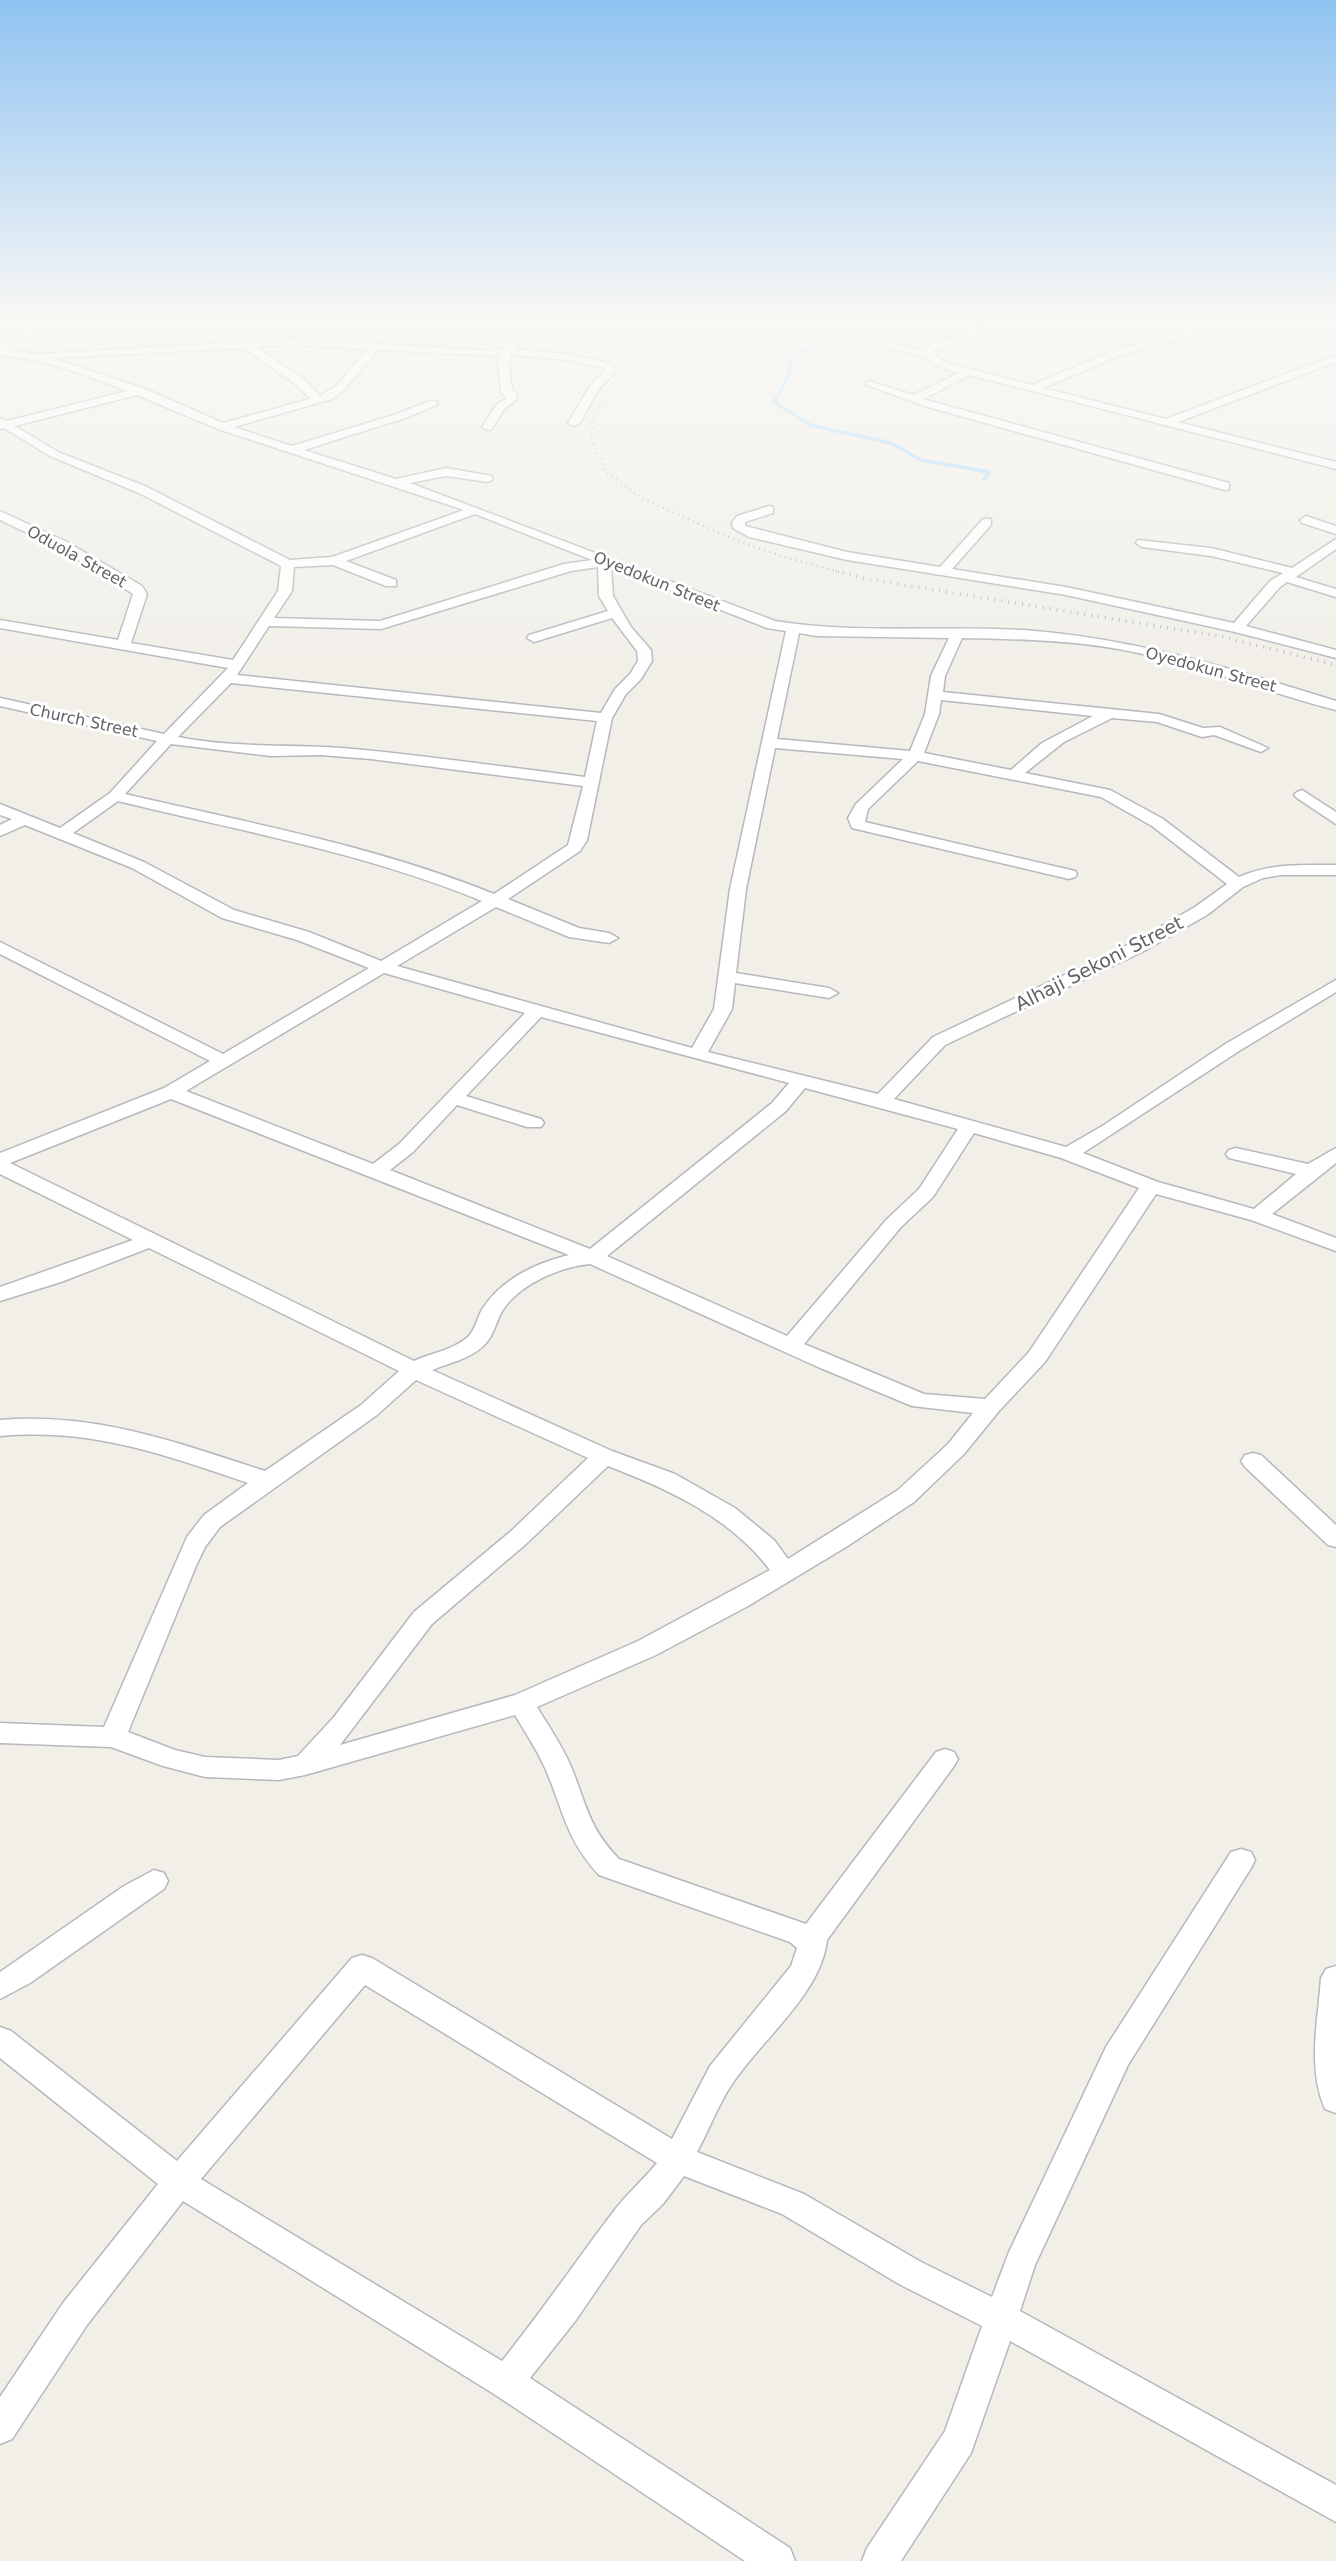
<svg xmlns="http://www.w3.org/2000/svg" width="1336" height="2561" viewBox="0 0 1336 2561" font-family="'DejaVu Sans',sans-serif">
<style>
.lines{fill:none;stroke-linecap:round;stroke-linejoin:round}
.stream{stroke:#aadaff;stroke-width:3.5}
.minor-casing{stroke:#b5b8bc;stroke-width:3}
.minor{fill:#fff;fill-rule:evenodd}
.rail-far1{stroke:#b6b7b8;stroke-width:2.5;stroke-dasharray:1 4.5;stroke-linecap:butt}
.rail{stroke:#b6b7b8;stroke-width:3.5;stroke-dasharray:1 6;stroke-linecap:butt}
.labels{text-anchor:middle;stroke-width:6;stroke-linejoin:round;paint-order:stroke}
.far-street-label{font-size:16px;fill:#5f6368;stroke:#fff}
.street-label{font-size:19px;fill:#5f6368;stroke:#fff}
</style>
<rect width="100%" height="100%" fill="#f1efe8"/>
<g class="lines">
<path class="stream" d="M 800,320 L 817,344 L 791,360 L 788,377 L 774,402 L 810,425 L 891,443 L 921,460 L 989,472 L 984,479"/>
<defs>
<path id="minor" d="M 45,320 L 58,320 L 6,350 L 40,354 L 293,339 L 495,351 L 504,348 L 513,340 L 518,343 L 514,349 L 569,354 L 612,364 L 616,371 L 598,390 L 580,423 L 574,426 L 568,423 L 590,386 L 605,371 L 604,368 L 569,360 L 511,355 L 509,365 L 512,390 L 517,394 L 517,399 L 504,409 L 492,429 L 488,430 L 482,427 L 496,405 L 507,398 L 501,392 L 498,365 L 500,356 L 378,350 L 345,389 L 332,399 L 234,427 L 292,446 L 397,414 L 429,401 L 437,401 L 437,405 L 405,418 L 304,450 L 396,479 L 446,468 L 492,476 L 492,480 L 488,482 L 446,476 L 410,483 L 775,621 C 862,635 949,624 1035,631 C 1139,640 1237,670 1336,701 L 1336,710 C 1263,692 1193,662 1118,649 C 1066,640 1014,639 962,638 L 945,676 L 943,692 L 1159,714 L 1203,728 L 1220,727 L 1268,748 L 1261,752 L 1214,735 L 1202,737 L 1157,722 L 1112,718 L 1064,742 L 1025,773 L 1110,790 L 1163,819 L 1239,877 C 1270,863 1302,865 1336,865 L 1336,875 L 1281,875 L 1263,878 L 1243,887 L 1207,915 L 1142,952 L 945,1045 L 894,1099 L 1066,1147 L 1104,1125 L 1227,1043 L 1336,980 L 1336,992 L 1239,1051 L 1083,1153 L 1158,1182 L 1254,1209 L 1296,1174 L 1229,1158 L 1226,1154 L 1229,1150 L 1236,1148 L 1308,1164 L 1336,1148 L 1336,1163 L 1272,1214 L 1336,1238 L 1336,1251 L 1251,1220 L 1156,1194 L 1045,1362 L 999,1411 L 964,1454 L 914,1502 L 846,1547 L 748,1606 L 656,1655 L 537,1707 C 549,1727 563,1747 572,1769 C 587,1807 589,1828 619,1859 L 806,1924 L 936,1752 L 945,1749 L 954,1752 L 958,1759 L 954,1766 L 827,1940 C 821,1994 761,2040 732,2084 C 718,2105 709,2130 697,2152 L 804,2194 L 921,2262 L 992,2297 L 1009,2252 L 1106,2047 L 1231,1852 L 1241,1849 L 1251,1852 L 1255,1860 L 1251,1868 L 1128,2065 L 1035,2265 L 1020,2311 L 1336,2485 L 1336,2522 L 1010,2341 L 971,2453 L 901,2561 L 862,2561 L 867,2548 L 945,2431 L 982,2326 L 899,2284 L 782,2214 L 684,2176 L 663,2204 L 641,2225 L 576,2320 L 530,2378 L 790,2548 L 795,2561 L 745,2561 L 494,2394 L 183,2201 L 87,2325 L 12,2439 L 0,2444 L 0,2397 L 63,2303 L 158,2184 L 0,2058 L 0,2027 L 11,2031 L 177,2161 L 352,1958 L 362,1955 L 372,1958 L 672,2139 L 710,2066 L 791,1966 L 797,1948 L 790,1942 L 599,1875 C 565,1838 564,1811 545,1768 C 537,1750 525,1732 515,1715 L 305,1775 L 279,1780 L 205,1777 L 163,1766 L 111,1747 L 0,1743 L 0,1723 L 104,1727 L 187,1537 L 204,1515 L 248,1483 C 162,1454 93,1428 0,1436 L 0,1420 C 96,1412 175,1442 265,1471 L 361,1405 L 399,1371 L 149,1248 L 61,1282 L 0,1301 L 0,1287 L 133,1240 L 0,1174 L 0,1153 L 164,1088 L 210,1061 L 0,954 L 0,942 L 223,1054 L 369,968 L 297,940 L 222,918 L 132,868 L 25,825 L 0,836 L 0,825 L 12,819 L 0,815 L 0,804 L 60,828 L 110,793 L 157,741 L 0,706 L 0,698 L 164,734 L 228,668 L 0,628 L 0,620 L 118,640 L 133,594 L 59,548 L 0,520 L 0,511 L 67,542 L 142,586 L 147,594 L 131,643 L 233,660 L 278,591 L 281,566 L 139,493 L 50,456 L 4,428 L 0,429 L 0,418 L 7,421 L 127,391 C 85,374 45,360 0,355 L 0,345 ZM 293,345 L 367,349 L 337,385 L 320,396 L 306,381 L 256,347 ZM 244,348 L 298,386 L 310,399 L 223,423 L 145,389 L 52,358 ZM 137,395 L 218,429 L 464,510 L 332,557 L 290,560 L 147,487 L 58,452 L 15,426 ZM 475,514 L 592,560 L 564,564 L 380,621 L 274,618 L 292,591 L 294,567 L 333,565 L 386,586 L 396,586 L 396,580 L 346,561 ZM 598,567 L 599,596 L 608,611 L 529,635 L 527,638 L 534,642 L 612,618 L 637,651 L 638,661 L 630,674 L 615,689 L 601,713 L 237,675 L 269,626 L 381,629 L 571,571 ZM 611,567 L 767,628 L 786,631 L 730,889 L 714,1009 L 692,1048 L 397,966 L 496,907 L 569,937 L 609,943 L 618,938 L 609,933 L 579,928 L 508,899 L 580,851 L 587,840 L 612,718 L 626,694 L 641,679 L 652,661 L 651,650 L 631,627 L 613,596 ZM 799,633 L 816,636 L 949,638 L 931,676 L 925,714 L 910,751 L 777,739 ZM 231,683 L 597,721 L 585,777 C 504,767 423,755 342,748 C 287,744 232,748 178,737 ZM 941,700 L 1093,716 L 1042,743 L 1011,770 L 924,753 L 939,714 ZM 171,744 L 271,756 L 320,755 L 371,759 L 583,786 L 568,845 L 494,894 C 376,846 249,823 125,794 ZM 775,748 L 903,759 L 856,804 L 848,818 L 852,828 L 1069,879 L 1075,877 L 1077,874 L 1075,871 L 865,822 L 868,809 L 918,761 L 1101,797 L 1152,826 L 1227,884 L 1195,907 L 1130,944 L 933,1037 L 878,1094 L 708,1052 L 732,1009 L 735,983 L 829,998 L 838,993 L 829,988 L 736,973 L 746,889 ZM 118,801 C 240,831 366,853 482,901 L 381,961 L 309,932 L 234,910 L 144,862 L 73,833 ZM 384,973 L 525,1013 L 399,1144 L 373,1164 L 186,1091 ZM 541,1017 L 789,1083 L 772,1103 L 590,1249 L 390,1170 L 413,1152 L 457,1105 L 527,1127 L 541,1127 L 544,1123 L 541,1119 L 466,1096 ZM 805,1088 L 958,1129 L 919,1189 L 887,1219 L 787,1336 L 607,1256 L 786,1111 ZM 171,1099 L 569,1255 C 536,1263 502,1279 483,1308 C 477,1317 476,1329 468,1337 C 453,1350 431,1353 414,1361 L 10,1163 ZM 974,1133 L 1061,1158 L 1139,1188 L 1029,1352 L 985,1399 L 924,1394 L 804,1344 L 901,1227 L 933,1197 ZM 590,1264 L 818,1367 L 912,1406 L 973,1413 L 948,1444 L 898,1490 L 788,1559 L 774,1540 L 735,1508 L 675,1474 L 612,1451 L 432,1370 C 449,1363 469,1359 482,1347 C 493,1338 495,1325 501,1313 C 517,1285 559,1267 590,1264 ZM 416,1380 L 588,1458 L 510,1532 L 414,1612 L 334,1717 L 298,1756 L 279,1760 L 205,1757 L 175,1750 L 128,1732 L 196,1566 L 205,1547 L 220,1527 L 377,1415 ZM 608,1466 C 668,1489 730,1517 770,1570 L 638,1641 L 515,1695 L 340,1745 L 432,1624 L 526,1544 ZM 365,1985 L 657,2163 C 644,2179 629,2192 617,2207 C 578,2258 542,2311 502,2361 L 201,2179 Z
M 245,320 L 291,320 L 308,324 L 303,327 L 250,323 Z
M 445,320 C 473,320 500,326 528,326 C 559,326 590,320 622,320 L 617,323 L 527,332 L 450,323 Z
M 1000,320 L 1015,320 L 934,351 L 933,354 L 948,363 L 1032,385 L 1113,351 L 1180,333 L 1209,320 L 1222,320 L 1188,337 L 1121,355 L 1043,388 L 1166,419 L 1336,355 L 1336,362 L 1178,422 L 1336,462 L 1336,469 L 970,375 L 923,399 L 1229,483 L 1229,489 L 1225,490 L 928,407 L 864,384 L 869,381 L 913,395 L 959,373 L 940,367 L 923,357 L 853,337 L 853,333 L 923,351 L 925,347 Z
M 769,506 L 773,507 L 773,513 L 745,522 L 745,526 L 847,552 L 940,567 L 983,519 L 991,519 L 991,525 L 952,569 L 1066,587 L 1234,623 L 1270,581 L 1283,573 L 1211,556 L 1142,547 L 1136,543 L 1138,540 L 1211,548 L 1292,568 L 1336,539 L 1336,549 L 1296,577 L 1336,589 L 1336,597 L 1287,582 L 1280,587 L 1246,626 L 1336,650 L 1336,658 L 1235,632 L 1066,595 L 847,560 L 749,537 L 733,528 L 732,523 L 737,516 Z
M 1306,516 L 1336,526 L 1336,534 L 1302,523 L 1300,520 Z
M 1302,790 L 1336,812 L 1336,824 L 1297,798 L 1294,795 L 1297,792 Z
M 1253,1453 L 1261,1455 L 1336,1525 L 1336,1547 L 1328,1545 L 1245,1467 L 1241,1461 L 1245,1455 Z
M 154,1870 L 164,1873 L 168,1881 L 164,1889 L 30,1983 L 0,1999 L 0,1972 L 124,1886 Z
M 1336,1966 L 1336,2113 L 1325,2109 C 1307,2068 1318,2021 1321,1978 L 1326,1969 Z"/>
</defs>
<use href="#minor" class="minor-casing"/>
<use href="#minor" class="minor"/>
<path class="rail-far1" d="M 676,320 L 596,412 L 591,437 L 605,471 L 643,499 L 731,538 L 781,556 L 843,573"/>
<path class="rail" d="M 836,571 L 867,579 L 1219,636 L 1336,665"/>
</g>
<linearGradient id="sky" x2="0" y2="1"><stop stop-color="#8fc3f1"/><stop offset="0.47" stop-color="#f9f8f5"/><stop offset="1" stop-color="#f9f8f5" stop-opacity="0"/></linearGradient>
<rect width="1336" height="679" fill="url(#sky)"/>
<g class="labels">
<g class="far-street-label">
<text transform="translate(77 556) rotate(29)" y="6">Oduola Street</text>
<text transform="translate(657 581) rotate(22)" y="6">Oyedokun Street</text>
<text transform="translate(1211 669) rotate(15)" y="6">Oyedokun Street</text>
<text transform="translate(84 720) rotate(12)" y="6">Church Street</text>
</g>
<g class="street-label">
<text transform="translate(1099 963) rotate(-27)" y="7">Alhaji Sekoni Street</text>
</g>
</g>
</svg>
